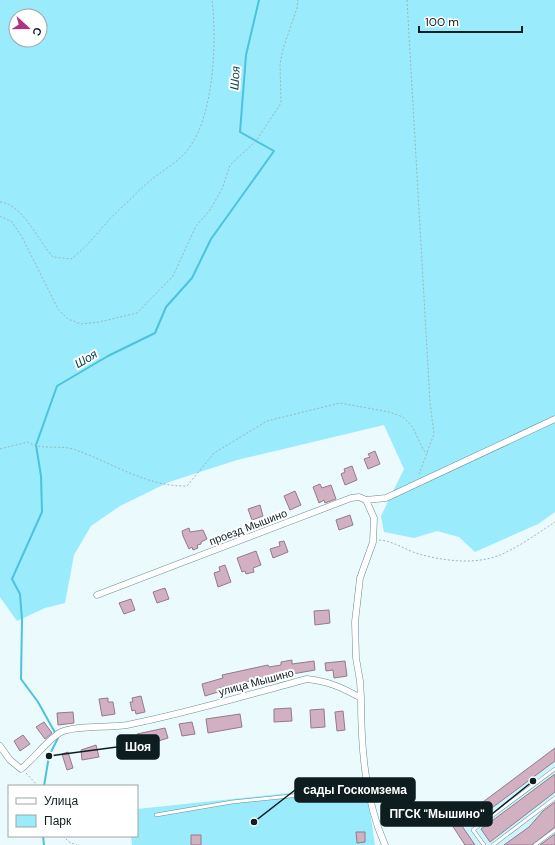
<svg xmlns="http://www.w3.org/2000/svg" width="555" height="845" viewBox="0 0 555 845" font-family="'DM Sans',sans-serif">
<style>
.built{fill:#cef5fe}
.green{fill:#9aebfc;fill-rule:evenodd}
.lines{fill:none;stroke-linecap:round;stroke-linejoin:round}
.stream{stroke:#4cc3da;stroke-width:2}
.building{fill:#d1b1c1;stroke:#967988}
.service-casing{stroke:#688d95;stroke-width:4}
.minor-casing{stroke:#688d95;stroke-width:7}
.path{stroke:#a2b2b5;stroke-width:1;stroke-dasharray:2 2;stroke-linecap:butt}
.service{stroke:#fff;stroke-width:3}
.minor{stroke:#fff;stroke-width:6}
.labels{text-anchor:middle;stroke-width:4;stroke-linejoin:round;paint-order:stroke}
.street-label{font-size:11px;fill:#0e1d20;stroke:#fff}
.water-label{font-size:12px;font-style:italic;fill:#114650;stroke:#fff}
.leader{fill:none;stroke:#0e1d20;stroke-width:1.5}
.callout-dot{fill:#0e1d20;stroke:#fff;stroke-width:1.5}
.callout{fill:#0e1d20;stroke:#0e1d20;stroke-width:1.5}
.callout-label{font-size:12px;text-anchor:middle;font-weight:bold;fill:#fff}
</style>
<rect width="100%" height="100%" fill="#eafafd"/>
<path class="built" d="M 555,748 L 555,845 L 465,845 L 452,825 Z"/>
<path class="green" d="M 0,0 L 555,0 L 555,512 L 538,524 L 475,552 L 459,537 L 437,531 L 414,538 L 384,532 L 381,516 L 404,469 L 384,425 L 237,460 L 169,482 L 120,506 L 91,526 L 74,555 L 65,603 L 45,608 L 17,621 L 0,597 ZM 16,16 L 40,16 L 40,40 L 16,40 Z
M 366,785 L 375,845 L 132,845 L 131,836 L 137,836 L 137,809 Z"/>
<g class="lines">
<path class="stream" d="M 44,786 L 49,756 L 58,738 L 38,702 L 21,679 L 22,620 L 20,594 L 12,579 L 42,512 L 41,476 L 36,445 L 57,386 L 108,356 L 155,333 L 166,307 L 192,278 L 211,239 L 274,151 L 240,132 L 246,55 L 259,0
M 43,836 L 44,845"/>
</g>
<path class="building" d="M 375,451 L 380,464 L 368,469 L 364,459 L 370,457 L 368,454 Z
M 352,466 L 357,480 L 345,485 L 341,474 L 345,472 L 344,469 Z
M 320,484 L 322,488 L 331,485 L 336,499 L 325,503 L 324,500 L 319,503 L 313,487 Z
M 295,491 L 301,505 L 290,510 L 284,496 Z
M 260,505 L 263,516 L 252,520 L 248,509 Z
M 350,515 L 353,525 L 339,530 L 336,520 Z
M 189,528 L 190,532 L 203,530 L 207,539 L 201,542 L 201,544 L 197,545 L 198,548 L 193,550 L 192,547 L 189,549 L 183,536 L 182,531 Z
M 284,541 L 288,552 L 273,558 L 270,549 L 280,546 L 279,542 Z
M 256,551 L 261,565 L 253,568 L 254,572 L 246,574 L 245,571 L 242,572 L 237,558 Z
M 225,565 L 231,582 L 218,587 L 214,573 L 220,571 L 219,567 Z
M 165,588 L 169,599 L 157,603 L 153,592 Z
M 131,599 L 135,610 L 124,614 L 119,603 Z
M 329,610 L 330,623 L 315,625 L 314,611 Z
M 292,660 L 292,664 L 314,661 L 315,670 L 281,676 L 282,679 L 273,680 L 273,677 L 245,682 L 246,686 L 239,688 L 238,683 L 217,689 L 218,692 L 205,696 L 202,684 L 223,678 L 222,675 L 268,665 L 269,667 L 281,665 L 281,662 Z
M 345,661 L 347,676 L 334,678 L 333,670 L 326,671 L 325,663 Z
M 141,696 L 145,712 L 136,714 L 135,710 L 132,711 L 130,702 L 133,702 L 132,698 Z
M 108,698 L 108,702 L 113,702 L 115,714 L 102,716 L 99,699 Z
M 291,708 L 292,721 L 274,722 L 274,709 Z
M 324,709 L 325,727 L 311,728 L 310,710 Z
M 343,711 L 345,730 L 337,731 L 335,712 Z
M 73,712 L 74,723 L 58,725 L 57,713 Z
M 240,714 L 242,727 L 208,733 L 206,719 Z
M 44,722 L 52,733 L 45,739 L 36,727 Z
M 192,722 L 195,734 L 182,736 L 179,724 Z
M 165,728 L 168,738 L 140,747 L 137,734 Z
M 23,735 L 30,744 L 20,751 L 14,741 Z
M 96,745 L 99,757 L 82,760 L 81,750 Z
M 555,748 L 555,761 L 473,822 L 467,814 Z
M 68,752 L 73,768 L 67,770 L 62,754 Z
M 555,774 L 555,792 L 490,842 L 481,829 Z
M 555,802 L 555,827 L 532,845 L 504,845 L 529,827 L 543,811 Z
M 460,819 L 462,826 L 475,845 L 465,845 L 452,825 Z
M 356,832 L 365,832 L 365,842 L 357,843 Z
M 555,834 L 555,845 L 540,845 Z
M 191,835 L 201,835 L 201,845 L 191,845 Z"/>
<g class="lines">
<defs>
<path id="service" d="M 156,815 L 232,802 L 310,794 L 370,796
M 484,845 L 473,830 L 555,769
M 493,845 L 555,798
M 535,845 L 555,830"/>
<path id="minor" d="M 366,500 L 386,498 L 555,419
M 97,595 L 351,498 L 359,497 L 366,500 L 374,518 L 373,542 L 360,578 L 355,622 L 356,658 L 360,681 L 361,698
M 0,746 L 10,760 L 21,769 C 34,759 49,738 61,732 C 75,725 109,728 127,725 C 188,713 247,695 307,679 C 328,681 343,688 361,698 C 361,747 365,800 385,845"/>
</defs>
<use href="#service" class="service-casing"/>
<use href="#minor" class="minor-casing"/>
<path class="path" d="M 407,0 L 430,402 L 434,434 L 419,474
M 0,202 C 22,203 39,242 53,257 L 71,259 C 91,244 104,223 122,207 C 132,198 141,188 151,180 C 164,169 179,162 189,148 C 214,115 217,41 212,0
M 0,216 L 12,222 L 22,237 L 58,309 L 68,319 L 81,324 L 99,322 L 137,313 L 173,276 L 196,226 L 210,210 L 222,189 L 230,165 L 256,141 L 281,103 L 280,64 L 283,49 L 297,8 L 298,0
M 0,449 L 28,442 C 40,451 61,444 76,450 C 112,463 148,487 187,486 L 214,453 L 267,421 L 340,403 L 389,412 L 403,417 L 412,426 L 424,451 L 428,453
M 379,540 C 394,541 405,550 419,554 C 444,561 475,565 500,555 C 519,547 538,533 555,522
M 26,773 L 38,786
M 63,836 L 69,842 L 77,845"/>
<use href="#service" class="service"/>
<use href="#minor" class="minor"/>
</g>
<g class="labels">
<g class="street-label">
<text transform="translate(248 527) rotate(-21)" y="4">проезд Мышино</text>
<text transform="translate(256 682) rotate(-15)" y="4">улица Мышино</text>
</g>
<g class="water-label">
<text transform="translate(235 78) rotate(-86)" y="4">Шоя</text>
<text transform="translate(86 359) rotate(-31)" y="4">Шоя</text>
</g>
</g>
<path class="leader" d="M49 756L117 747M254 822L295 790M533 781L492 814"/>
<g class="callout-dot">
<circle cx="49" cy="756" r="4"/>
<circle cx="254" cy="822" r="4"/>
<circle cx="533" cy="781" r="4"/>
</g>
<g class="callout">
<rect x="117" y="735" width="42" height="24" rx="4"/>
<rect x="295" y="778" width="120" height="24" rx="4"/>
<rect x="381" y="802" width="111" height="24" rx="4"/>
</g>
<g class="callout-label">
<text x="138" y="751">Шоя</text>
<text x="355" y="794">сады Госкомзема</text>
<text x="437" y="818">ПГСК "Мышино"</text>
</g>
<rect x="8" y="785" width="130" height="52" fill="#ffffff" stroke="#9fa5a6"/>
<rect x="16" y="798" width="20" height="6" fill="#ffffff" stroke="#9fa5a6"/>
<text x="44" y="805" font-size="12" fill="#0e1d20">Улица</text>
<rect x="16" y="815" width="20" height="12" fill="#9aebfc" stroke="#9fa5a6"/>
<text x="44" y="825" font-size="12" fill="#0e1d20">Парк</text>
<g transform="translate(28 28) rotate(111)"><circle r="19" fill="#ffffff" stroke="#9fa5a6"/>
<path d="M0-3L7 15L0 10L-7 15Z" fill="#b03382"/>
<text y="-6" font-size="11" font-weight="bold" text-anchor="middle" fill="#0e1d20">С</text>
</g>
<path d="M419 26v6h103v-6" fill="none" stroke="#0e1d20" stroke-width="2"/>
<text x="425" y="26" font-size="12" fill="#0e1d20" stroke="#ffffff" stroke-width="3" paint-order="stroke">100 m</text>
</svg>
